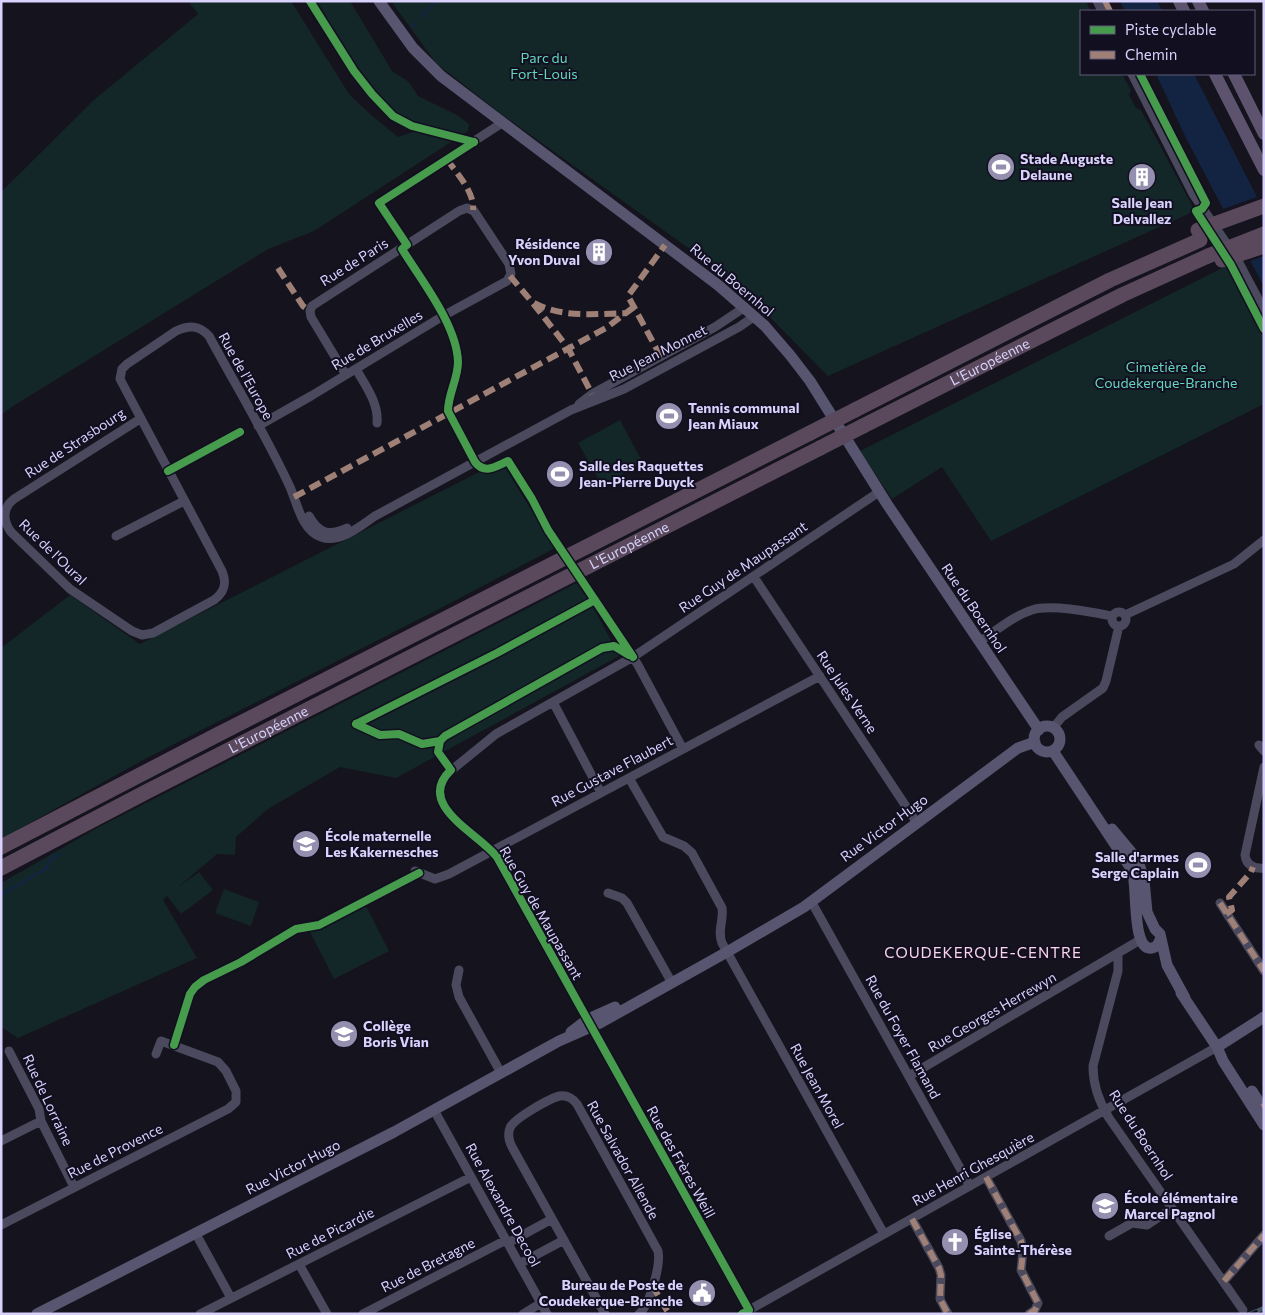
<svg xmlns="http://www.w3.org/2000/svg" width="1265" height="1315" viewBox="0 0 1265 1315" font-family="Commissioner,sans-serif">
<style>
.green{fill:#132728}
.water{fill:#122442}
.pier{fill:#15131d}
.lines{fill:none;stroke-linecap:round;stroke-linejoin:round}
.stream{stroke:#122442;stroke-width:2.5}
.street{stroke:#4a495d;stroke-width:9}
.secondary{stroke:#57556f;stroke-width:11}
.primary{stroke:#5d536e;stroke-width:12}
.highway{stroke:#5a495d;stroke-width:15}
.rail-casing{stroke:#435564;stroke-width:4.5}
.rail{stroke:#120f21;stroke-width:2.5;stroke-dasharray:8;stroke-linecap:butt}
.highway-bridge{stroke:#5a495d;stroke-width:15}
.quiet{stroke:#9e8076;stroke-width:6;stroke-dasharray:12 6;stroke-linecap:butt}
.cycleway-casing{stroke:#120f21;stroke-width:11}
.cycleway{stroke:#469c4c;stroke-width:8}
.labels{text-anchor:middle;stroke-width:4;stroke-linejoin:round;paint-order:stroke}
.park-label{font-size:14px;fill:#64d6bc;stroke:#120f21}
.poi-label{font-size:14px;font-weight:bold;fill:#d8d2fc;stroke:#120f21;text-anchor:start}
.street-label{font-size:14px;fill:#d8d2fc;stroke:#120f21}
.neighbourhood-label{font-size:15px;letter-spacing:1px;fill:#fcd4ec;stroke:#120f21}
</style>
<rect width="100%" height="100%" fill="#15131d"/>
<path class="green" d="M 188,1 L 291,1 L 349,94 L 370,114 L 398,137 L 413,132 L 417,128 C 411,124 403,120 397,115 C 366,86 338,38 317,1 L 350,1 L 392,71 L 409,82 L 418,96 L 457,115 L 469,124 L 468,131 L 314,231 L 268,249 L 13,406 L 1,415 L 1,192 L 94,100 L 198,14 Z
M 391,1 L 1086,1 L 1091,11 L 1081,11 L 1081,74 L 1122,74 L 1131,90 L 1129,95 L 1136,108 L 1141,110 L 1195,211 L 828,376 L 733,280 L 504,116 L 436,63 Z
M 1226,266 L 1264,336 L 1264,404 L 991,541 L 942,467 L 892,499 L 860,451 Z
M 620,420 L 643,463 L 602,485 L 578,443 Z
M 501,461 L 555,548 L 437,610 L 145,759 L 1,839 L 1,648 L 70,595 L 140,644 Z
M 577,583 L 597,614 L 619,656 L 396,778 L 340,767 L 268,809 L 236,837 L 235,855 L 217,854 L 177,888 L 199,872 L 213,890 L 181,914 L 167,896 L 163,900 L 197,958 L 18,1038 L 1,1027 L 1,883 L 97,828 Z
M 224,889 L 259,902 L 251,926 L 215,913 Z
M 365,904 L 389,951 L 334,979 L 310,932 Z"/>
<path class="water" d="M 1120,1 L 1157,1 L 1162,11 L 1125,11 Z
M 1156,74 L 1194,74 L 1257,197 L 1264,211 L 1264,287 L 1186,138 Z"/>
<path class="pier" d="M 1257,197 L 1264,211 L 1264,256 L 1250,261 L 1223,209 Z"/>
<g class="lines">
<path class="stream" d="M 421,17 L 436,1
M 412,26 L 414,24
M 1,895 L 47,868 L 49,861 L 60,854"/>
<path class="street" d="M 1097,1 L 1102,11
M 1132,74 L 1193,194 L 1237,259 L 1264,310
M 388,197 L 502,123
M 402,249 C 421,280 457,325 458,362 C 458,379 448,394 448,411 L 475,462
M 356,369 C 365,385 379,403 377,423
M 579,404 L 592,394 L 715,327 L 745,307
M 140,419 L 14,499 C 2,508 3,521 11,532 L 70,589 L 132,631 L 142,635 L 153,633 L 214,600 C 225,592 227,583 222,571 L 120,379 L 122,369 L 127,364 L 176,331 C 189,325 199,325 209,336 C 236,386 266,435 290,487 C 297,503 302,531 321,537 C 340,544 360,526 375,516 L 571,410 L 624,389 L 739,327 L 755,316
M 258,426 L 311,396 L 443,316 L 507,281 L 511,274 L 509,264 L 474,211 L 467,208 L 459,211 L 312,306 L 310,311 L 311,317 L 346,375
M 309,516 C 319,534 329,536 347,528
M 116,536 L 184,501
M 754,577 L 917,823
M 595,600 L 638,665 L 683,749
M1112 619a7 7 0 1 1 14 0a7 7 0 1 1-14 0Z
M 1125,615 L 1234,564 L 1264,540
M 979,642 C 996,631 1013,616 1032,610 C 1051,604 1091,612 1112,616
M 553,702 L 601,793
M 1053,728 L 1062,717 L 1103,688 L 1106,681 L 1119,626
M 1259,745 L 1264,751
M 1264,767 L 1245,855 C 1246,865 1254,869 1264,868
M 629,778 L 663,837 L 684,846 L 692,853 L 722,908 C 724,920 717,931 722,943 L 884,1234
M 415,871 L 435,879 L 449,874 L 820,676
M 608,893 L 622,898 L 627,903 L 672,983
M 811,901 L 970,1186
M 1220,903 L 1264,971
M 1118,953 L 1118,971 L 1093,1066 C 1093,1085 1099,1102 1109,1118 L 1243,1310
M 459,970 L 456,985 L 459,997 L 501,1073
M 9,1051 L 39,1109 L 41,1121 L 74,1187
M 909,1076 L 1140,940
M 434,1110 L 547,1314
M 1,1141 L 41,1121
M 986,1177 L 1021,1241 L 1023,1251 L 1021,1270 L 1038,1303 L 1035,1310 L 1029,1314
M 912,1219 L 939,1268 L 941,1275 L 940,1299 L 948,1314
M 1,1225 L 228,1109 L 236,1102 L 236,1091 L 226,1071 L 218,1062 L 161,1041 L 156,1054
M 196,1234 L 231,1298
M 1109,1236 L 1132,1223 L 1147,1225 L 1171,1209
M 508,1243 L 552,1219
M 299,1264 L 327,1314
M 519,1264 L 564,1240
M 1224,1281 L 1264,1235
M 749,1310 L 497,857 L 487,846 L 450,815 L 445,808 L 440,798 L 440,791 L 443,780 L 448,773 L 496,734 L 633,657 L 879,492
M 200,1314 L 471,1177
M 363,1314 L 506,1240
M 523,1314 L 541,1303
M 605,1314 L 512,1147 C 509,1141 507,1135 510,1128 C 513,1119 550,1098 560,1096 C 567,1095 573,1099 577,1104 L 658,1251 C 661,1264 650,1305 639,1314
M 742,1314 L 1217,1047"/>
<path class="secondary" d="M 379,1 L 413,48 L 441,76 L 718,285 L 765,326 L 790,355 L 810,381 L 887,504 L 1039,730
M1034 739a13 13 0 1 1 26 0a13 13 0 1 1-26 0Z
M 1053,751 L 1132,870 C 1138,885 1131,952 1152,948 C 1157,947 1158,944 1160,940
M 1112,829 L 1132,853 L 1140,867 L 1144,880 L 1147,912 L 1155,929 L 1160,934 L 1167,965 L 1185,998
M 1181,993 L 1217,1047 L 1223,1061 L 1264,1125
M 571,1032 L 588,1019 L 615,1007
M 1217,1047 L 1264,1017
M 1252,1091 L 1264,1110
M 37,1314 L 394,1132 L 559,1041 L 600,1023 L 727,952 L 804,907 L 1018,748 L 1035,742"/>
<path class="primary" d="M 1179,1 L 1184,11
M 1198,1 L 1203,11
M 1215,74 L 1264,170
M 1234,74 L 1264,134"/>
<g class="highway">
<path d="M 855,410 L 1110,280 L 1200,240"/>
<path id="s1" d="M 863,426 L 1122,295 L 1208,256"/>
<path d="M 1,847 L 213,737 L 810,433"/>
<path id="s2" d="M 1,868 L 146,792 L 820,448"/>
</g>
<defs>
<path id="rail" d="M 1250,1314 L 1264,1308"/>
</defs>
<use href="#rail" class="rail-casing"/>
<use href="#rail" class="rail"/>
<path class="highway-bridge" d="M 1198,230 L 1264,206
M 1208,256 L 1264,234
M 1222,260 L 1264,246
M 810,433 L 855,410
M 820,448 L 863,426"/>
<path class="quiet" d="M 1105,1 L 1110,11
M 447,159 C 456,173 475,192 473,210
M 278,268 L 303,306 L 310,311
M 510,276 L 532,302 L 568,348 L 592,394
M 534,303 C 562,318 595,314 626,313
M 661,357 L 628,296 L 665,245
M 294,497 L 606,328 L 634,307
M 1220,903 L 1264,971
M 1226,914 L 1232,910 L 1229,897 L 1251,872 L 1253,867
M 1262,1107 L 1264,1106
M 986,1177 L 1021,1241 L 1023,1251 L 1021,1270 L 1038,1303 L 1035,1310 L 1029,1314
M 912,1219 L 939,1268 L 941,1275 L 940,1299 L 948,1314
M 1224,1281 L 1264,1235
M 652,1285 L 669,1314"/>
<defs>
<path id="cycleway" d="M 310,1 L 354,71 L 372,94 L 393,116 L 412,126 L 474,142
M 1140,74 L 1206,203 L 1202,209 L 1196,211 L 1231,265 L 1264,329
M 474,142 L 379,203 L 407,245 L 402,249 C 421,280 457,325 458,362 C 458,379 448,394 448,411 L 475,462 C 485,475 496,466 508,461 L 532,499 L 548,530 L 633,657
M 168,471 L 240,432
M 356,724 L 380,735 L 399,734 L 422,744 L 440,741 L 445,736 L 602,648 L 614,646 L 629,655
M 356,724 L 497,653 L 595,600
M 440,741 L 438,752 L 451,770 C 414,805 480,834 497,857 L 749,1310 L 742,1314
M 174,1045 L 190,994 L 195,987 L 204,980 L 241,962 L 296,929 L 319,925 L 419,873"/>
</defs>
<use href="#cycleway" class="cycleway-casing"/>
<use href="#cycleway" class="cycleway"/>
</g>
<defs>
<symbol id="stadium-disc" viewBox="-11 -11 22 22"><circle r="9.5" fill="#948fae" stroke="#120f21"/><path d="M0-5a6.5 5 0 1 0 0 10a6.5 5 0 1 0 0-10ZM-3.5-1.8h7v3.6h-7Z" fill="#fff"/></symbol>
<symbol id="building-disc" viewBox="-11 -11 22 22"><circle r="9.5" fill="#948fae" stroke="#120f21"/><path d="M-4-6H4V6H1V3H-1V6H-4ZM-2.5-4.3h1.7v1.8h-1.7ZM.8-4.3h1.7v1.8H.8ZM-2.5-1h1.7V.8h-1.7ZM.8-1h1.7V.8H.8Z" fill="#fff"/></symbol>
<symbol id="school-disc" viewBox="-11 -11 22 22"><circle r="9.5" fill="#948fae" stroke="#120f21"/><path d="M0-5L7-2L0 1L-7-2ZM-4 1L0 2.5L4 1V4Q0 6-4 4Z" fill="#fff"/></symbol>
<symbol id="church-disc" viewBox="-11 -11 22 22"><circle r="9.5" fill="#948fae" stroke="#120f21"/><path d="M-1.2-6h2.4v3.5h3.3v2.4h-3.3V6h-2.4V-.1h-3.3v-2.4h3.3Z" fill="#fff"/></symbol>
<symbol id="civic-disc" viewBox="-11 -11 22 22"><circle r="9.5" fill="#948fae" stroke="#120f21"/><path d="M-.6-6.5H3V-4.5H.6V-3L4-1V1h2V6H-6V1h2V-1L-.6-3ZM-1.2 2.5V6h2.4V2.5Z" fill="#fff"/></symbol>
</defs>
<g fill-rule="evenodd">
<use href="#stadium-disc" x="985" y="151" width="32" height="32"/>
<use href="#building-disc" x="1126" y="161" width="32" height="32"/>
<use href="#building-disc" x="583" y="236" width="32" height="32"/>
<use href="#stadium-disc" x="653" y="400" width="32" height="32"/>
<use href="#stadium-disc" x="544" y="458" width="32" height="32"/>
<use href="#school-disc" x="290" y="828" width="32" height="32"/>
<use href="#stadium-disc" x="1182" y="849" width="32" height="32"/>
<use href="#school-disc" x="328" y="1018" width="32" height="32"/>
<use href="#school-disc" x="1089" y="1190" width="32" height="32"/>
<use href="#church-disc" x="939" y="1226" width="32" height="32"/>
<use href="#civic-disc" x="686" y="1277" width="32" height="32"/>
</g>
<g class="labels">
<g class="park-label">
<text x="544" y="63">Parc du<tspan x="544" dy="16">Fort-Louis</tspan></text>
<text x="1166" y="372">Cimetière de<tspan x="1166" dy="16">Coudekerque-Branche</tspan></text>
</g>
<g class="poi-label">
<text x="1020" y="164">Stade Auguste<tspan x="1020" dy="16">Delaune</tspan></text>
<text x="1142" y="208" text-anchor="middle">Salle Jean<tspan x="1142" dy="16">Delvallez</tspan></text>
<text x="580" y="249" text-anchor="end">Résidence<tspan x="580" dy="16">Yvon Duval</tspan></text>
<text x="688" y="413">Tennis communal<tspan x="688" dy="16">Jean Miaux</tspan></text>
<text x="579" y="471">Salle des Raquettes<tspan x="579" dy="16">Jean-Pierre Duyck</tspan></text>
<text x="325" y="841">École maternelle<tspan x="325" dy="16">Les Kakernesches</tspan></text>
<text x="1179" y="862" text-anchor="end">Salle d'armes<tspan x="1179" dy="16">Serge Caplain</tspan></text>
<text x="363" y="1031">Collège<tspan x="363" dy="16">Boris Vian</tspan></text>
<text x="1124" y="1203">École élémentaire<tspan x="1124" dy="16">Marcel Pagnol</tspan></text>
<text x="974" y="1239">Église<tspan x="974" dy="16">Sainte-Thérèse</tspan></text>
<text x="683" y="1290" text-anchor="end">Bureau de Poste de<tspan x="683" dy="16">Coudekerque-Branche</tspan></text>
</g>
<g class="street-label">
<text transform="translate(354 262) rotate(-32)" y="5">Rue de Paris</text>
<text transform="translate(732 280) rotate(40)" y="5">Rue du Boernhol</text>
<text transform="translate(377 340) rotate(-31)" y="5">Rue de Bruxelles</text>
<text transform="translate(658 353) rotate(-27)" y="5">Rue Jean Monnet</text>
<text dy="5" stroke="none"><textPath href="#s1" startOffset="142">L'Européenne</textPath></text>
<text transform="translate(246 376) rotate(61)" y="5">Rue de l'Europe</text>
<text transform="translate(75 443) rotate(-33)" y="5">Rue de Strasbourg</text>
<text dy="5" stroke="none"><textPath href="#s2" startOffset="706">L'Européenne</textPath></text>
<text transform="translate(53 552) rotate(44)" y="5">Rue de l'Oural</text>
<text transform="translate(743 567) rotate(-34)" y="5">Rue Guy de Maupassant</text>
<text transform="translate(974 608) rotate(56)" y="5">Rue du Boernhol</text>
<text transform="translate(847 692) rotate(56)" y="5">Rue Jules Verne</text>
<text dy="5" stroke="none"><textPath href="#s2" startOffset="301">L'Européenne</textPath></text>
<text transform="translate(612 771) rotate(-28)" y="5">Rue Gustave Flaubert</text>
<text transform="translate(884 828) rotate(-36)" y="5">Rue Victor Hugo</text>
<text transform="translate(541 913) rotate(60)" y="5">Rue Guy de Maupassant</text>
<text transform="translate(992 1012) rotate(-30)" y="5">Rue Georges Herrewyn</text>
<text transform="translate(903 1037) rotate(61)" y="5">Rue du Foyer Flamand</text>
<text transform="translate(817 1086) rotate(61)" y="5">Rue Jean Morel</text>
<text transform="translate(48 1100) rotate(65)" y="5">Rue de Lorraine</text>
<text transform="translate(1141 1135) rotate(57)" y="5">Rue du Boernhol</text>
<text transform="translate(115 1151) rotate(-27)" y="5">Rue de Provence</text>
<text transform="translate(623 1160) rotate(61)" y="5">Rue Salvador Allende</text>
<text transform="translate(681 1162) rotate(61)" y="5">Rue des Frères Weill</text>
<text transform="translate(293 1167) rotate(-27)" y="5">Rue Victor Hugo</text>
<text transform="translate(973 1169) rotate(-29)" y="5">Rue Henri Ghesquière</text>
<text transform="translate(503 1205) rotate(61)" y="5">Rue Alexandre Decool</text>
<text transform="translate(330 1233) rotate(-27)" y="5">Rue de Picardie</text>
<text transform="translate(428 1265) rotate(-27)" y="5">Rue de Bretagne</text>
</g>
<g class="neighbourhood-label">
<text x="983" y="958">COUDEKERQUE-CENTRE</text>
</g>
</g>
<rect width="1265" height="1315" fill="none" stroke="#d8d2fc" stroke-width="5"/>
<rect x="1080" y="10" width="175" height="65" fill="#120f21" stroke="#615d79"/>
<rect x="1090" y="26" width="25" height="8" fill="#469c4c" stroke="#615d79"/>
<text x="1125" y="35" font-size="15" fill="#d8d2fc">Piste cyclable</text>
<rect x="1090" y="51" width="25" height="8" fill="#9e8076" stroke="#615d79"/>
<text x="1125" y="60" font-size="15" fill="#d8d2fc">Chemin</text>
</svg>
